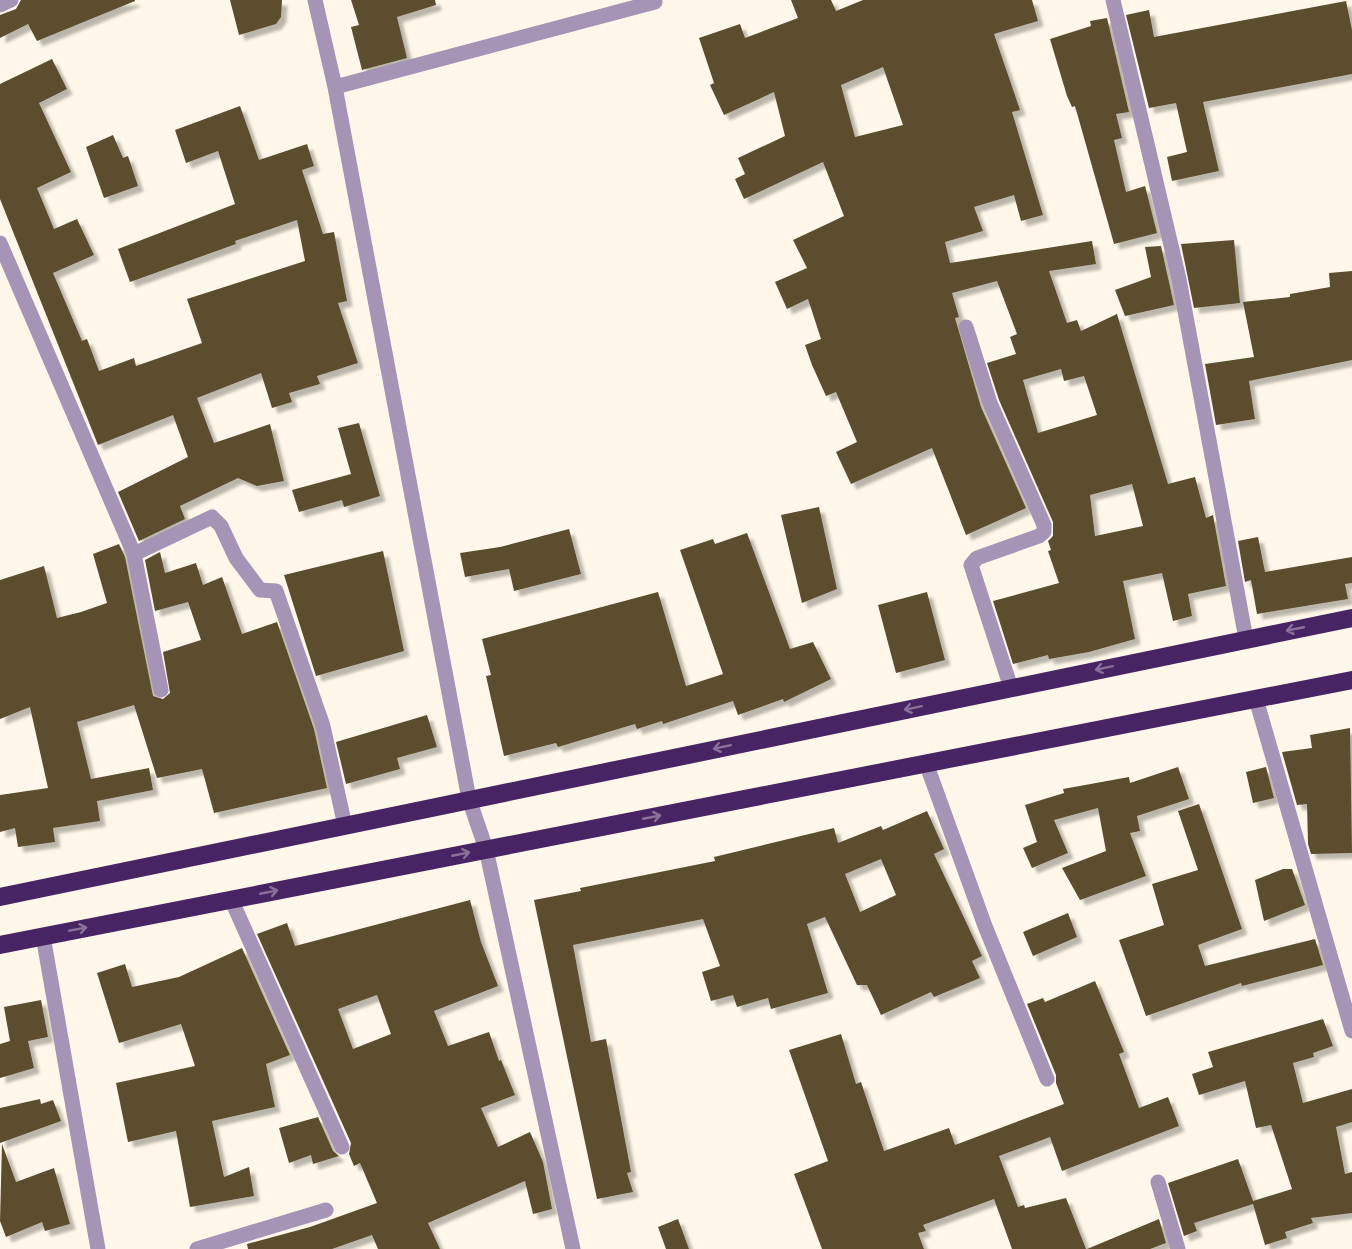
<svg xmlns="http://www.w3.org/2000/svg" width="1352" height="1249" viewBox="0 0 1352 1249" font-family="'Sofia Sans Condensed',sans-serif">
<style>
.building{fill:#5c4d2f;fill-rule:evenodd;filter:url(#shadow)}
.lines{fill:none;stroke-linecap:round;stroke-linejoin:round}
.minor{stroke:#a594b5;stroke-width:15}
.highway{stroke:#492464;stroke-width:18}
.oneway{stroke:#89719a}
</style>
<defs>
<filter id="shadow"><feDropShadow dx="5.5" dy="5.5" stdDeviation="1.5" flood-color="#0004"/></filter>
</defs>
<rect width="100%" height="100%" fill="#fff8ea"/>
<path class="building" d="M 21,0 L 135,0 L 135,1 L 37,41 L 28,24 L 0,38 L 0,15 L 16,9 Z
M 230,0 L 282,0 L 281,17 L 276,24 L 239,35 Z
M 351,0 L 435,0 L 436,5 L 397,17 L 407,58 L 362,70 L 351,27 L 359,25 Z
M 791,0 L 831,0 L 836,11 L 863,0 L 1032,0 L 1038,21 L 994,34 L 1020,110 L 1012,112 L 1043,215 L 1021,221 L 1014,195 L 974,207 L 983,231 L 945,242 L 950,263 L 1092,241 L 1096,264 L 1049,271 L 1067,323 L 1077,320 L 1081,331 L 1117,314 L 1168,484 L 1195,477 L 1206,518 L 1213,515 L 1226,586 L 1188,594 L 1192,616 L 1173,621 L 1162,573 L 1123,581 L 1135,639 L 1089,652 L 1049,659 L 1048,655 L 1013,664 L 993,601 L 1059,583 L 1048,551 L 1051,550 L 1048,541 L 1053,536 L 1053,522 L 999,400 L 987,363 L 1016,354 L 1010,337 L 1017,334 L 997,281 L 952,293 L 959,317 L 955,318 L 981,407 L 1026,508 L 966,535 L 932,448 L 851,484 L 836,452 L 857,442 L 836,392 L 826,396 L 812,365 L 805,345 L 821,339 L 808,299 L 787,309 L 775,282 L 807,268 L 793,240 L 844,216 L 823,162 L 744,199 L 735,179 L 745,174 L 738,158 L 785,136 L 774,92 L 724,115 L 710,85 L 714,83 L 699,38 L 740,24 L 745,38 L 798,18 ZM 883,67 L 903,125 L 855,137 L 841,85 ZM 1061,369 L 1064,381 L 1084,376 L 1097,415 L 1038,433 L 1023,380 ZM 1132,484 L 1143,526 L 1095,536 L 1090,495 Z
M 1346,1 L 1352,30 L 1352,74 L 1203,102 L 1219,171 L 1172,181 L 1167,157 L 1187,152 L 1176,103 L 1149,108 L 1126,15 L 1149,10 L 1154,37 Z
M 1107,18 L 1129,112 L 1116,114 L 1122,138 L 1114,140 L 1126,192 L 1145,186 L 1157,233 L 1114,244 L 1075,106 L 1072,107 L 1067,96 L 1050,39 L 1091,26 L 1090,21 Z
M 52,59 L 67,89 L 39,103 L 71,172 L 37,188 L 54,229 L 77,219 L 94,255 L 53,273 L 82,341 L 87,339 L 99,371 L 134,358 L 136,366 L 202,343 L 187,299 L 305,261 L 297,220 L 235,241 L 236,244 L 130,282 L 118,249 L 235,204 L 218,151 L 186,163 L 175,130 L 240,106 L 259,160 L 307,144 L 314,166 L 302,170 L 323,234 L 334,232 L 347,301 L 338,303 L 358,363 L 317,376 L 320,384 L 289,393 L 292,402 L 272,408 L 261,373 L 197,398 L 214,443 L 270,424 L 284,481 L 257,486 L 238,478 L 180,506 L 185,519 L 139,541 L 118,492 L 188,457 L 173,415 L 98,445 L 0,199 L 0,84 Z
M 113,135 L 123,158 L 128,156 L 138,186 L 104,198 L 86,147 Z
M 1234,240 L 1240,303 L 1194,308 L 1181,244 Z
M 1161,246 L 1174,305 L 1125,316 L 1115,290 L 1151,277 L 1145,247 Z
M 1352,271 L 1352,360 L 1249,381 L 1255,419 L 1216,425 L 1205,364 L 1254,357 L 1243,302 L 1290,297 L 1290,294 L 1330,287 L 1329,273 Z
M 359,423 L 380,496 L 344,507 L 342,500 L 299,512 L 292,490 L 351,474 L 338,428 Z
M 819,507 L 837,589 L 802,603 L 781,515 Z
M 569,529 L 581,574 L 514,591 L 509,569 L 465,577 L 460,553 L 500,547 Z
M 747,533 L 790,649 L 813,642 L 831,679 L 784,702 L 783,699 L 738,715 L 733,701 L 663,724 L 662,721 L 637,729 L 635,724 L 558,747 L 556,743 L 504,756 L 486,676 L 491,675 L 482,639 L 658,592 L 686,686 L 723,674 L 680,550 L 713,539 L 715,544 Z
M 1258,537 L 1265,572 L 1352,557 L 1352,583 L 1345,584 L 1348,599 L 1257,614 L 1251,580 L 1245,582 L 1238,541 Z
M 119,544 L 125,557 L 153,696 L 163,699 L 170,693 L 163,652 L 201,640 L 188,602 L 155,611 L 145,560 L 160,552 L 165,573 L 196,563 L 203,585 L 222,577 L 242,634 L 277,622 L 314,729 L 327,788 L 214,813 L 202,769 L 157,778 L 134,705 L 77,722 L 91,779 L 149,768 L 153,790 L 97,801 L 100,821 L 53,828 L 55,842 L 18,847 L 15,828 L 0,832 L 0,795 L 48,788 L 30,707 L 0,719 L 0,580 L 44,566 L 57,618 L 81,612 L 107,603 L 93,554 Z
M 383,551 L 404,651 L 316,676 L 284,575 Z
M 927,592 L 945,660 L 896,673 L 878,605 Z
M 427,715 L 437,747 L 397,758 L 400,769 L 346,784 L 336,742 Z
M 1350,728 L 1352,853 L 1311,854 L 1308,844 L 1307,804 L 1297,805 L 1282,752 L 1312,748 L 1310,735 Z
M 1178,767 L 1189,799 L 1137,816 L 1140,831 L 1130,833 L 1146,876 L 1080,900 L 1062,868 L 1106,851 L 1098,808 L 1054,820 L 1068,853 L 1032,868 L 1023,848 L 1037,842 L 1025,805 L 1064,793 L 1063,789 L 1129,777 L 1130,783 Z
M 1266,767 L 1274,798 L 1253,803 L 1246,772 Z
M 1199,804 L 1242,929 L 1198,945 L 1205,966 L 1315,939 L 1323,965 L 1242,986 L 1241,983 L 1146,1016 L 1119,940 L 1164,925 L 1152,884 L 1198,870 L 1178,811 Z
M 927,811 L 944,849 L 934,854 L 982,956 L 972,961 L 980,978 L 934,997 L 931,992 L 881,1015 L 867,985 L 857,985 L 825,917 L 807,924 L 828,993 L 771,1009 L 768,998 L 737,1007 L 733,995 L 711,1001 L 702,972 L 720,966 L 703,919 L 573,945 L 591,1042 L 606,1039 L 631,1172 L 627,1173 L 633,1192 L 597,1199 L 534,900 L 581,891 L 580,888 L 715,861 L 714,857 L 834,828 L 838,843 L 881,826 L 883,830 ZM 881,859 L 896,895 L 860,912 L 845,874 Z
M 1283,869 L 1292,869 L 1305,905 L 1264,921 L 1255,880 Z
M 470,900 L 481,942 L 498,986 L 434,1011 L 448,1046 L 489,1032 L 499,1061 L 501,1060 L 515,1095 L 481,1108 L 498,1147 L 530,1132 L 543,1162 L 552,1209 L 533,1214 L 525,1181 L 428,1223 L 440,1249 L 378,1249 L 372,1235 L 332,1249 L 248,1249 L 247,1244 L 310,1227 L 377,1203 L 360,1163 L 354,1166 L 349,1154 L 351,1143 L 257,934 L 287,923 L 295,946 ZM 377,995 L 391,1034 L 353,1049 L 338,1009 Z
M 1068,913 L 1077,937 L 1033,956 L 1023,932 Z
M 242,948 L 290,1055 L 266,1064 L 275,1107 L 212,1121 L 224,1177 L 249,1167 L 254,1196 L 190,1207 L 176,1131 L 128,1142 L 116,1083 L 195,1066 L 181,1024 L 119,1043 L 97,973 L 125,964 L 132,987 L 179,977 Z
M 1095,981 L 1124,1052 L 1119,1054 L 1139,1108 L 1168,1097 L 1179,1126 L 1062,1171 L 1050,1137 L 999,1156 L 1018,1207 L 1024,1205 L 1025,1208 L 1066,1198 L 1086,1249 L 1012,1249 L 994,1199 L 923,1225 L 926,1231 L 918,1233 L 924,1249 L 822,1249 L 794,1174 L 828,1161 L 789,1050 L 841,1034 L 856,1084 L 861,1082 L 884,1151 L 949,1128 L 955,1145 L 1064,1104 L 1056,1083 L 1056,1075 L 1027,1004 L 1043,998 L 1045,1002 Z
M 41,1000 L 48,1037 L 28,1041 L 34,1068 L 0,1078 L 0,1044 L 10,1041 L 4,1007 Z
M 1323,1019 L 1333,1046 L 1313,1053 L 1314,1057 L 1293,1063 L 1303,1103 L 1352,1089 L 1352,1122 L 1336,1127 L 1345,1174 L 1352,1172 L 1352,1213 L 1311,1218 L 1313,1223 L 1285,1232 L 1287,1238 L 1265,1245 L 1253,1204 L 1194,1223 L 1197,1231 L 1184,1236 L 1168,1183 L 1238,1159 L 1253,1201 L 1292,1189 L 1271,1125 L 1256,1128 L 1245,1081 L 1199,1095 L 1192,1074 L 1213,1067 L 1208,1052 Z
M 40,1099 L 41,1104 L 53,1100 L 61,1121 L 0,1143 L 0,1108 Z
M 318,1117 L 333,1151 L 339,1156 L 313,1164 L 311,1155 L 289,1163 L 279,1128 Z
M 2,1144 L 16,1182 L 54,1168 L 70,1224 L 45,1231 L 42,1222 L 6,1237 L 0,1221 Z
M 678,1219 L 689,1249 L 666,1249 L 658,1227 Z
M 1159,1219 L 1166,1243 L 1150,1249 L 1087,1249 Z"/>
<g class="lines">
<path class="minor" d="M 315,0 L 335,87 L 469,799 L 486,849 L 573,1249
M 1113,0 L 1179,279 L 1246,639
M 0,5 L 11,0
M 335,87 L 655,2
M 0,243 L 134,554 L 161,690
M 966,327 L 990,403 L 1044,525 L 1044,532 L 1039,536 L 977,558 L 971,565 L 1011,688
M 134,554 L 212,517 L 221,526 L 236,558 L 260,590 L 276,591 L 323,726 L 345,826
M 1256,699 L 1352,1031
M 926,763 L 985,926 L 1047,1079
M 231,899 L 342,1147
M 43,936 L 98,1249
M 1158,1182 L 1178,1249
M 197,1249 L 326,1210"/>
<path class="highway" d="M 0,897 L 1352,618
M 0,945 L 1352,680"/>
</g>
<defs><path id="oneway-shaft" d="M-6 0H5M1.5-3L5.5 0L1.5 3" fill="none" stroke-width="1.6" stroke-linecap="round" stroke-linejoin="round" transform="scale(1.5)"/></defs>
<g class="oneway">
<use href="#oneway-shaft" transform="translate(1295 629) rotate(169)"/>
<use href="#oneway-shaft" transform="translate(1104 668) rotate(168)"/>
<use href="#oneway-shaft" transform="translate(913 708) rotate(168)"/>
<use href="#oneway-shaft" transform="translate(722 747) rotate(168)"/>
<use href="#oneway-shaft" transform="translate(652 817) rotate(-11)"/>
<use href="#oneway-shaft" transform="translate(461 854) rotate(-11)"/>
<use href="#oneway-shaft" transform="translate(269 892) rotate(-11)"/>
<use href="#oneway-shaft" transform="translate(78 929) rotate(-11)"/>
</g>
</svg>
